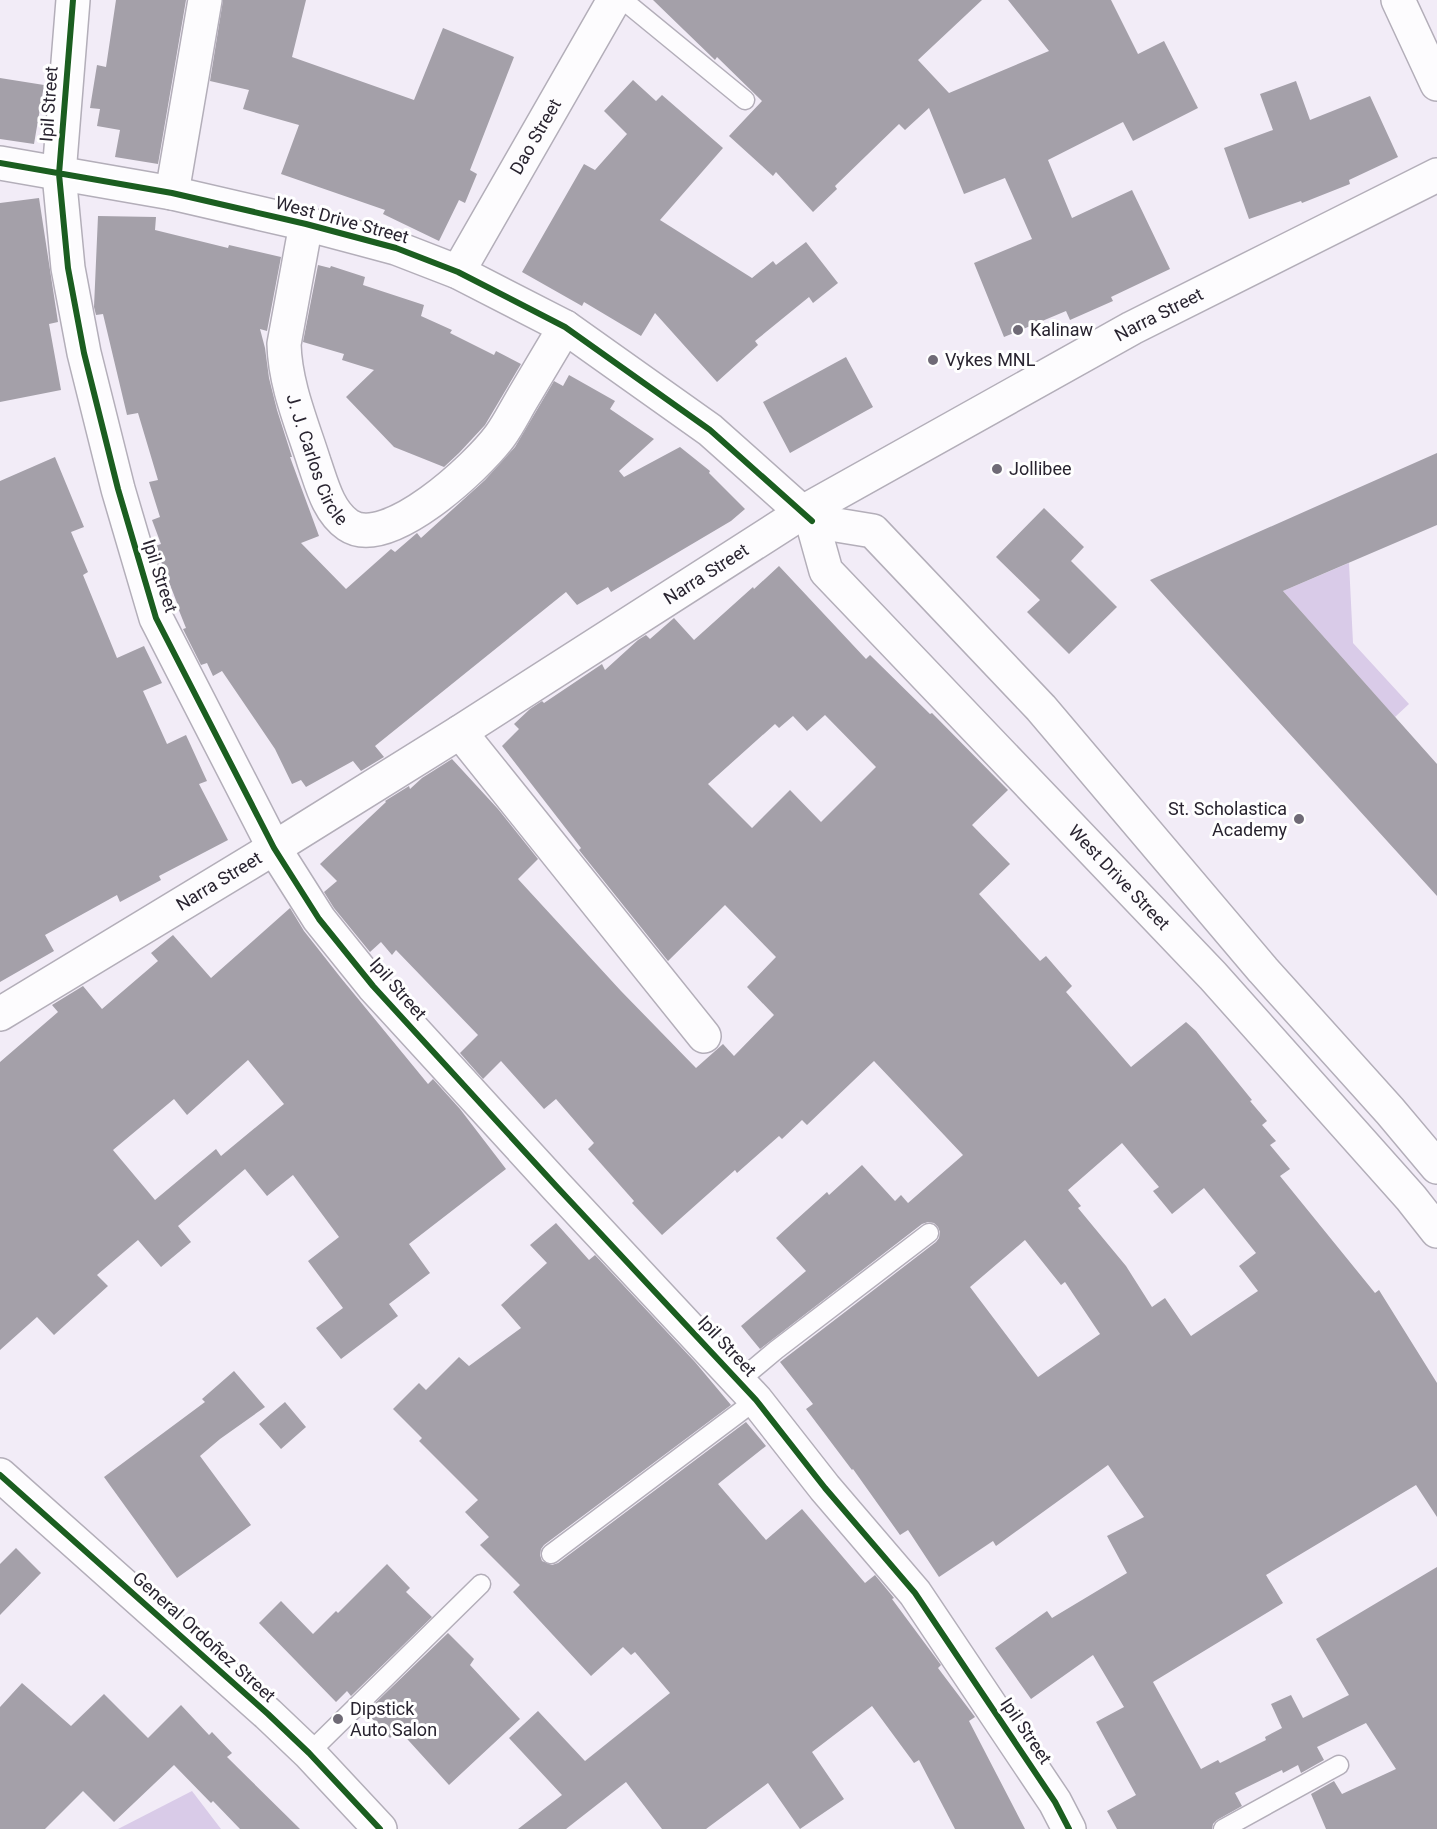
<svg xmlns="http://www.w3.org/2000/svg" width="1437" height="1829" viewBox="0 0 1437 1829" font-family="Roboto,sans-serif">
<style>
.green{fill:#d9cbe8}
.building{fill:#a4a0a9;fill-rule:evenodd}
.lines{fill:none;stroke-linecap:round;stroke-linejoin:round}
.service-casing{stroke:#b3aeb9;stroke-width:21}
.minor-casing{stroke:#b3aeb9;stroke-width:36}
.tertiary-casing{stroke:#b3aeb9;stroke-width:36}
.secondary-casing{stroke:#b3aeb9;stroke-width:36}
.service{stroke:#fdfcfe;stroke-width:18}
.minor{stroke:#fdfcfe;stroke-width:33}
.tertiary{stroke:#fdfcfe;stroke-width:33}
.secondary{stroke:#fdfcfe;stroke-width:33}
.cycleway-casing{stroke:#fff;stroke-width:10}
.cycleway{stroke:#1b5e20;stroke-width:6}
.poi-dot{fill:#6f6a76;stroke:#fff;stroke-width:2}
.labels{text-anchor:middle;stroke-width:6;stroke-linejoin:round;paint-order:stroke}
.street-label{font-size:18px;fill:#292430;stroke:#fff}
.poi-label{font-size:18px;fill:#292430;stroke:#fff;text-anchor:start}
</style>
<rect width="100%" height="100%" fill="#f2ecf7"/>
<path class="green" d="M 1349,563 L 1353,643 L 1409,704 L 1395,717 L 1283,591 Z
M 192,1791 L 221,1829 L 118,1829 Z"/>
<path class="building" d="M 116,0 L 186,0 L 158,164 L 115,157 L 120,130 L 97,126 L 100,109 L 90,108 L 97,65 L 106,67 Z
M 223,0 L 306,0 L 292,57 L 414,100 L 443,28 L 514,57 L 470,170 L 477,174 L 465,203 L 459,200 L 439,241 L 383,214 L 385,210 L 281,174 L 299,125 L 243,109 L 249,90 L 210,81 Z
M 653,0 L 982,0 L 918,60 L 949,93 L 1049,51 L 1008,0 L 1111,0 L 1138,54 L 1164,41 L 1198,108 L 1133,141 L 1123,122 L 1048,160 L 1072,218 L 1132,190 L 1170,269 L 1111,297 L 1113,301 L 1070,320 L 1066,311 L 1004,337 L 974,263 L 1032,239 L 1005,178 L 964,194 L 929,108 L 905,130 L 899,124 L 835,186 L 837,189 L 813,212 L 776,172 L 773,176 L 729,136 L 762,101 L 717,57 L 715,60 Z
M 0,78 L 44,85 L 34,144 L 0,139 Z
M 633,80 L 656,101 L 662,95 L 723,148 L 660,220 L 752,278 L 773,261 L 776,265 L 806,242 L 838,283 L 813,303 L 809,297 L 755,341 L 758,345 L 717,382 L 655,313 L 641,336 L 584,302 L 582,306 L 522,272 L 584,164 L 595,170 L 627,134 L 604,111 Z
M 1296,81 L 1310,120 L 1370,96 L 1398,157 L 1349,180 L 1350,184 L 1302,203 L 1301,201 L 1249,219 L 1224,148 L 1273,130 L 1260,94 Z
M 39,198 L 58,322 L 49,324 L 61,390 L 0,402 L 0,203 Z
M 98,216 L 156,217 L 155,230 L 228,248 L 229,245 L 281,257 L 267,331 L 260,329 L 265,348 L 269,378 L 277,410 L 292,457 L 290,457 L 319,536 L 301,543 L 346,589 L 391,549 L 395,552 L 417,533 L 421,538 L 485,480 L 515,447 L 554,381 L 563,386 L 569,375 L 615,401 L 610,409 L 654,439 L 619,471 L 624,477 L 680,447 L 710,471 L 709,473 L 745,509 L 731,521 L 611,592 L 608,587 L 577,605 L 566,592 L 375,746 L 384,757 L 361,771 L 353,761 L 306,787 L 301,780 L 292,784 L 275,749 L 222,671 L 213,676 L 207,663 L 201,665 L 183,629 L 186,628 L 178,608 L 179,608 L 155,546 L 161,544 L 152,520 L 160,517 L 149,482 L 158,480 L 138,413 L 127,415 L 103,314 L 96,315 L 94,307 Z
M 318,265 L 330,268 L 331,266 L 365,277 L 363,285 L 424,305 L 421,316 L 452,330 L 450,333 L 494,355 L 496,351 L 521,364 L 485,425 L 459,453 L 444,467 L 394,447 L 346,397 L 374,370 L 342,360 L 344,354 L 303,342 Z
M 846,357 L 873,407 L 790,453 L 763,402 Z
M 1437,453 L 1437,525 L 1283,591 L 1437,764 L 1437,896 L 1150,580 Z
M 55,457 L 84,527 L 71,532 L 88,572 L 83,575 L 117,658 L 144,646 L 162,683 L 143,691 L 167,744 L 186,735 L 207,781 L 199,784 L 228,840 L 159,876 L 161,880 L 120,902 L 117,895 L 45,935 L 54,951 L 0,982 L 0,481 Z
M 1044,508 L 1084,547 L 1071,561 L 1117,607 L 1069,654 L 1027,612 L 1040,600 L 996,557 Z
M 779,566 L 866,659 L 870,655 L 930,714 L 932,713 L 1008,790 L 972,825 L 1010,864 L 979,894 L 1040,961 L 1046,956 L 1072,986 L 1066,992 L 1131,1067 L 1186,1022 L 1196,1031 L 1252,1100 L 1250,1101 L 1267,1121 L 1262,1125 L 1276,1141 L 1270,1145 L 1290,1169 L 1280,1176 L 1375,1293 L 1379,1290 L 1437,1383 L 1437,1517 L 1416,1485 L 1266,1575 L 1283,1603 L 1153,1682 L 1201,1769 L 1218,1760 L 1220,1763 L 1266,1740 L 1265,1737 L 1282,1728 L 1271,1704 L 1291,1695 L 1303,1718 L 1349,1695 L 1316,1639 L 1437,1567 L 1437,1829 L 1326,1829 L 1311,1794 L 1334,1781 L 1342,1794 L 1396,1769 L 1366,1723 L 1317,1747 L 1324,1760 L 1301,1773 L 1298,1765 L 1283,1773 L 1282,1770 L 1235,1793 L 1242,1806 L 1217,1820 L 1213,1824 L 1212,1829 L 1117,1829 L 1107,1811 L 1136,1795 L 1096,1722 L 1124,1707 L 1093,1655 L 1031,1699 L 995,1648 L 1047,1611 L 1052,1618 L 1127,1573 L 1107,1536 L 1144,1517 L 1108,1465 L 996,1546 L 993,1541 L 939,1577 L 908,1530 L 900,1535 L 853,1469 L 852,1470 L 806,1409 L 813,1404 L 780,1362 L 936,1242 L 939,1238 L 940,1232 L 938,1227 L 934,1223 L 928,1222 L 922,1224 L 760,1349 L 741,1326 L 806,1271 L 776,1238 L 827,1192 L 829,1195 L 862,1165 L 895,1201 L 901,1195 L 908,1203 L 963,1155 L 874,1061 L 807,1125 L 802,1120 L 782,1139 L 779,1136 L 737,1173 L 735,1170 L 662,1235 L 632,1203 L 634,1201 L 588,1149 L 594,1143 L 556,1099 L 544,1109 L 501,1061 L 483,1079 L 460,1053 L 478,1035 L 396,950 L 392,955 L 381,942 L 370,952 L 334,908 L 324,892 L 337,881 L 320,864 L 386,802 L 385,801 L 409,786 L 410,789 L 422,778 L 452,759 L 498,809 L 538,859 L 518,879 L 621,991 L 696,1068 L 723,1044 L 734,1056 L 774,1015 L 747,987 L 776,957 L 725,905 L 668,961 L 579,850 L 581,848 L 502,746 L 519,729 L 514,724 L 530,709 L 542,701 L 544,703 L 602,664 L 605,670 L 638,640 L 646,635 L 650,639 L 674,618 L 694,640 L 753,587 L 754,589 ZM 825,715 L 876,767 L 821,822 L 790,790 L 752,828 L 708,784 L 775,724 L 779,728 L 793,716 L 807,731 ZM 1122,1143 L 1159,1187 L 1153,1191 L 1172,1214 L 1204,1188 L 1256,1253 L 1239,1266 L 1258,1291 L 1191,1336 L 1165,1298 L 1152,1307 L 1126,1266 L 1078,1208 L 1081,1206 L 1068,1190 ZM 1025,1240 L 1061,1285 L 1065,1282 L 1100,1334 L 1038,1377 L 970,1287 Z
M 290,908 L 304,931 L 341,978 L 428,1084 L 433,1079 L 460,1109 L 506,1169 L 409,1244 L 430,1273 L 389,1304 L 398,1316 L 341,1359 L 316,1328 L 343,1308 L 308,1261 L 339,1237 L 293,1175 L 267,1196 L 245,1169 L 178,1226 L 191,1242 L 161,1267 L 138,1240 L 97,1275 L 108,1286 L 54,1335 L 37,1317 L 0,1350 L 0,1062 L 58,1012 L 52,1005 L 83,986 L 102,1009 L 158,961 L 151,953 L 173,935 L 211,978 ZM 248,1060 L 284,1104 L 221,1156 L 216,1149 L 155,1200 L 113,1150 L 174,1099 L 187,1115 Z
M 556,1223 L 589,1260 L 595,1255 L 695,1362 L 731,1405 L 544,1545 L 541,1549 L 540,1555 L 542,1561 L 552,1565 L 558,1563 L 746,1422 L 766,1446 L 718,1484 L 766,1540 L 802,1509 L 865,1583 L 875,1575 L 894,1598 L 892,1599 L 941,1665 L 938,1668 L 975,1717 L 969,1721 L 1025,1829 L 955,1829 L 919,1760 L 914,1763 L 872,1706 L 812,1752 L 844,1799 L 800,1829 L 768,1783 L 706,1829 L 662,1829 L 626,1782 L 566,1829 L 518,1829 L 562,1795 L 509,1738 L 538,1711 L 585,1761 L 670,1693 L 635,1652 L 631,1655 L 623,1647 L 591,1676 L 513,1592 L 520,1585 L 480,1545 L 489,1537 L 465,1512 L 478,1500 L 419,1441 L 422,1438 L 393,1409 L 419,1383 L 426,1390 L 459,1357 L 469,1366 L 521,1328 L 501,1305 L 547,1263 L 530,1245 Z
M 234,1371 L 265,1407 L 220,1439 L 200,1456 L 251,1525 L 177,1578 L 104,1477 L 205,1402 L 202,1399 Z
M 285,1402 L 306,1427 L 281,1449 L 259,1424 Z
M 16,1548 L 41,1573 L 0,1615 L 0,1564 Z
M 387,1564 L 410,1588 L 406,1592 L 432,1617 L 351,1696 L 347,1691 L 336,1702 L 259,1623 L 281,1601 L 313,1634 L 336,1611 L 338,1613 Z
M 448,1633 L 474,1659 L 470,1665 L 520,1719 L 449,1785 L 399,1730 L 390,1738 L 366,1712 Z
M 22,1683 L 71,1726 L 104,1694 L 148,1738 L 181,1705 L 209,1735 L 212,1732 L 232,1753 L 227,1757 L 300,1829 L 240,1829 L 213,1801 L 211,1803 L 174,1765 L 114,1822 L 83,1791 L 45,1829 L 0,1829 L 0,1707 Z"/>
<g class="lines">
<defs>
<path id="service" d="M 623,0 L 745,100
M 739,1381 L 776,1350 L 929,1233
M 551,1554 L 756,1400
M 309,1753 L 481,1584
M 1223,1829 L 1339,1765"/>
<g id="minor">
<path d="M 73,0 L 59,174 L 68,268 L 84,353 L 118,489 L 156,618 L 274,848 L 319,919 L 373,986 L 557,1187 L 756,1400 L 825,1488 L 915,1593 L 1055,1802 L 1069,1829"/>
<path d="M 1398,0 L 1437,84"/>
<path d="M 172,193 L 205,0"/>
<path id="s1" d="M 306,224 L 284,344 C 285,385 302,424 314,462 C 322,485 328,511 348,525 C 387,552 478,466 500,436 C 508,425 514,413 521,401 C 536,376 550,352 565,327"/>
<path id="s2" d="M 458,272 L 614,0"/>
<path d="M 460,732 L 704,1036"/>
</g>
<g id="tertiary">
<path d="M 0,163 L 172,193 L 306,224 L 396,248 L 458,272 L 565,327 L 710,430 L 812,521 L 873,531 L 1041,708 L 1263,970 L 1390,1111 L 1437,1167"/>
<path id="s3" d="M 812,521 L 826,571 L 1213,976 L 1411,1198 L 1437,1231"/>
<path id="s4" d="M 0,1014 L 274,848 L 460,732 L 803,512 L 1132,328 L 1437,175"/>
</g>
<path id="secondary" d="M 0,1475 L 268,1714 L 309,1753 L 380,1829"/>
</defs>
<use href="#service" class="service-casing"/>
<use href="#minor" class="minor-casing"/>
<use href="#tertiary" class="tertiary-casing"/>
<use href="#secondary" class="secondary-casing"/>
<use href="#service" class="service"/>
<use href="#minor" class="minor"/>
<use href="#tertiary" class="tertiary"/>
<use href="#secondary" class="secondary"/>
<defs>
<path id="cycleway" d="M 73,0 L 59,174 L 68,268 L 84,353 L 118,489 L 156,618 L 274,848 L 319,919 L 373,986 L 557,1187 L 756,1400 L 825,1488 L 915,1593 L 1055,1802 L 1069,1829
M 0,163 L 172,193 L 306,224 L 396,248 L 458,272 L 565,327 L 710,430 L 812,521
M 0,1475 L 268,1714 L 309,1753 L 380,1829"/>
</defs>
<use href="#cycleway" class="cycleway-casing"/>
<use href="#cycleway" class="cycleway"/>
</g>
<g class="poi-dot">
<circle cx="1018" cy="330" r="6"/>
<circle cx="933" cy="360" r="6"/>
<circle cx="997" cy="469" r="6"/>
<circle cx="1299" cy="819" r="6"/>
<circle cx="338" cy="1719" r="6"/>
</g>
<g class="labels">
<g class="street-label">
<text transform="translate(49 104) rotate(-86)" y="6">Ipil Street</text>
<text dy="6" stroke="none"><textPath href="#s2" startOffset="156">Dao Street</textPath></text>
<text transform="translate(342 220) rotate(15)" y="6">West Drive Street</text>
<text dy="6" stroke="none"><textPath href="#s4" startOffset="1354">Narra Street</textPath></text>
<text dy="6" stroke="none"><textPath href="#s1" startOffset="243">J. J. Carlos Circle</textPath></text>
<text dy="6" stroke="none"><textPath href="#s4" startOffset="832">Narra Street</textPath></text>
<text transform="translate(160 576) rotate(72)" y="6">Ipil Street</text>
<text dy="6" stroke="none"><textPath href="#s3" startOffset="476">West Drive Street</textPath></text>
<text dy="6" stroke="none"><textPath href="#s4" startOffset="256">Narra Street</textPath></text>
<text transform="translate(398 989) rotate(49)" y="6">Ipil Street</text>
<text transform="translate(727 1346) rotate(47)" y="6">Ipil Street</text>
<text transform="translate(204 1637) rotate(42)" y="6">General Ordoñez Street</text>
<text transform="translate(1026 1731) rotate(56)" y="6">Ipil Street</text>
</g>
<g class="poi-label">
<text x="1030" y="336">Kalinaw</text>
<text x="945" y="366">Vykes MNL</text>
<text x="1009" y="475">Jollibee</text>
<text x="1287" y="815" text-anchor="end">St. Scholastica<tspan x="1287" dy="21">Academy</tspan></text>
<text x="350" y="1715">Dipstick<tspan x="350" dy="21">Auto Salon</tspan></text>
</g>
</g>
</svg>
